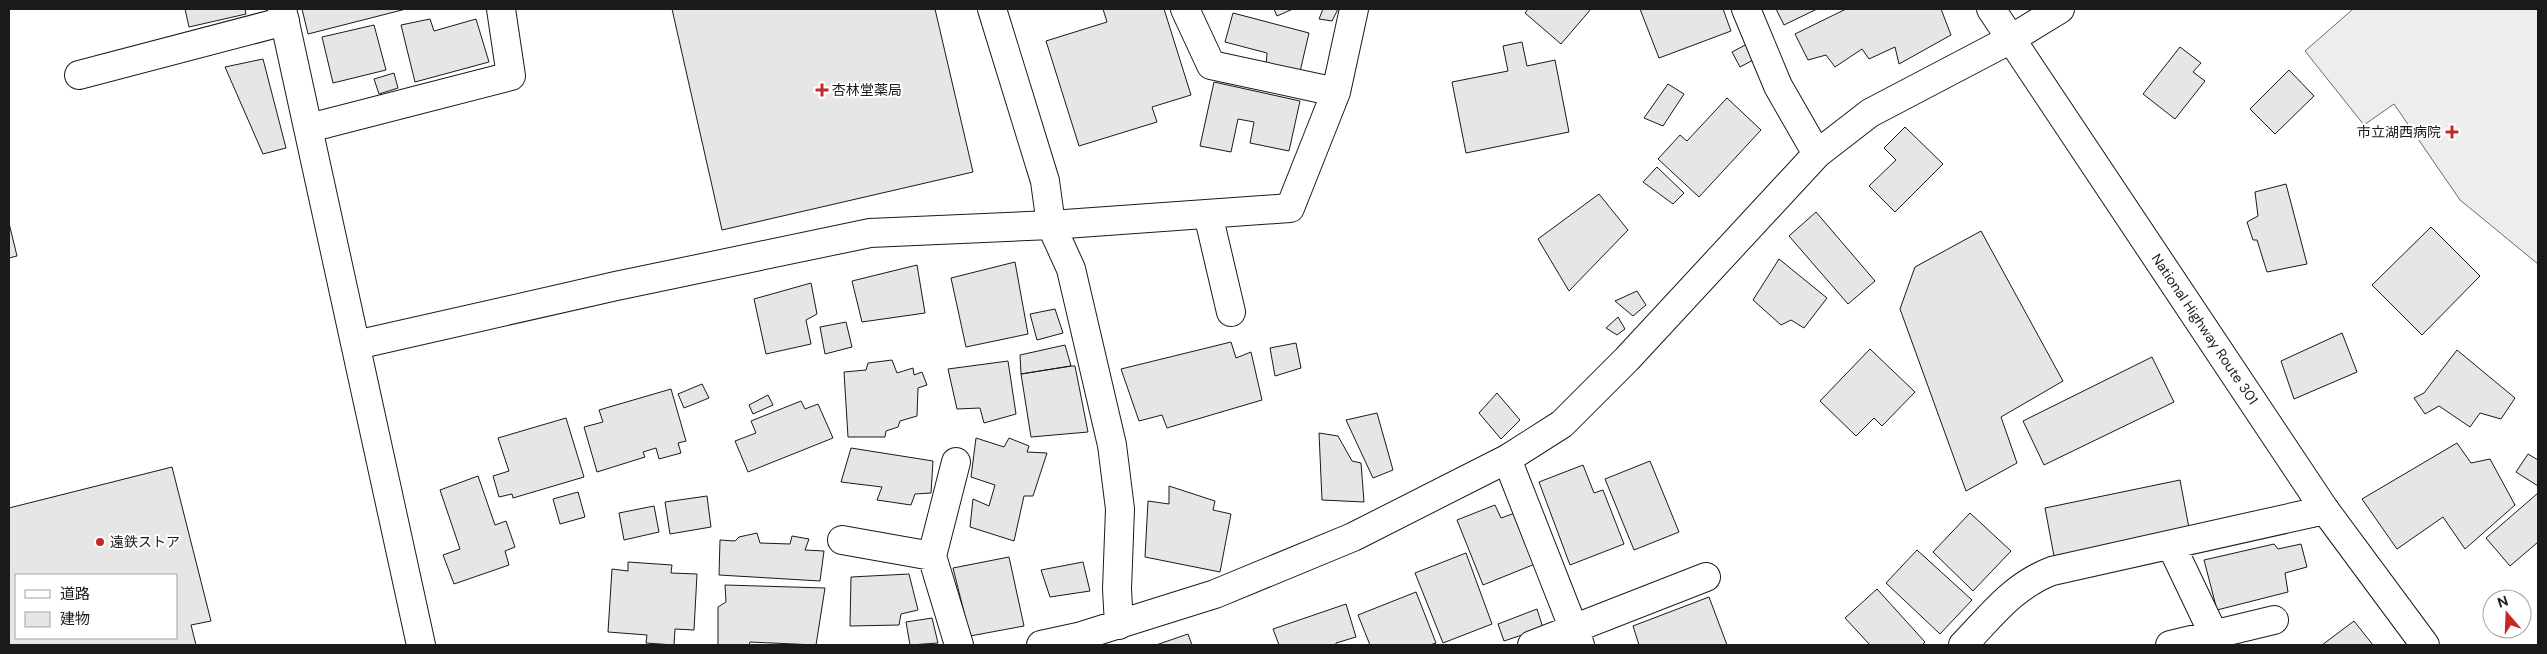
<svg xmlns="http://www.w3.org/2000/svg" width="2547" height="654" viewBox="0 0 2547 654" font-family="'DM Sans','Noto Sans JP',sans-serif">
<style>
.parking{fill:#ededed;stroke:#6a6a6a}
.building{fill:#e6e6e6;stroke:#1a1a1a;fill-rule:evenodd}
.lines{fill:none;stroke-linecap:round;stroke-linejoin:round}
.minor-casing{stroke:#1a1a1a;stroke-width:30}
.tertiary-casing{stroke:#1a1a1a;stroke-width:30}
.trunk-casing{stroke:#1a1a1a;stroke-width:30}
.minor{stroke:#fff;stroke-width:28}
.tertiary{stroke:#fff;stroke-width:28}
.trunk{stroke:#fff;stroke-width:28}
.poi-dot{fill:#c62828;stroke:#fff;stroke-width:2}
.labels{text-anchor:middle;stroke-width:4;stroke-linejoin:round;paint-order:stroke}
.poi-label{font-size:14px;fill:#1a1a1a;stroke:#fff;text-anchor:start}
.street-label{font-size:14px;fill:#1a1a1a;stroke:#fff}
</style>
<rect width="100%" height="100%" fill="#fff"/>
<path class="parking" d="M 2353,9 L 2538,9 L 2538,264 L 2460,200 L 2394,104 L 2364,125 L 2305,51 Z"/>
<path class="building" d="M 185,9 L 245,9 L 246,14 L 189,27 Z
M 302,9 L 406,9 L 308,34 Z
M 672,9 L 935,9 L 973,172 L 722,230 Z
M 1103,9 L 1164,9 L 1191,95 L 1152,107 L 1157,122 L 1079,146 L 1046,41 L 1107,22 Z
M 1274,9 L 1293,9 L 1277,16 Z
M 1323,9 L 1338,9 L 1332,21 L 1319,19 Z
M 1528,9 L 1591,9 L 1561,44 L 1525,13 Z
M 1640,9 L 1723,9 L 1731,31 L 1659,58 Z
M 1776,9 L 1817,9 L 1784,25 Z
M 1846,9 L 1941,9 L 1951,35 L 1899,64 L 1895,47 L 1869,59 L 1862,49 L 1835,67 L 1826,55 L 1808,60 L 1795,34 Z
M 1233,13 L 1309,33 L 1299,76 L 1266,67 L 1267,53 L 1225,42 Z
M 430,19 L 434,31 L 476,19 L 489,62 L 415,82 L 401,25 Z
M 374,25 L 386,70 L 333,83 L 322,37 Z
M 1522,42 L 1527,66 L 1555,60 L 1569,132 L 1466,153 L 1452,82 L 1508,71 L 1503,46 Z
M 1749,43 L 1757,58 L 1740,67 L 1732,52 Z
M 2180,47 L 2201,63 L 2193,72 L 2205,81 L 2175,119 L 2143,94 Z
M 263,59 L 286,148 L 263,154 L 225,67 Z
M 2289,70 L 2314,96 L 2275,134 L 2250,109 Z
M 394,73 L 398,88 L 379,94 L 374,79 Z
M 1214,82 L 1300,101 L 1289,151 L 1250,143 L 1254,122 L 1238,119 L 1231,152 L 1200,146 Z
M 1668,84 L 1684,94 L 1663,126 L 1644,118 Z
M 1727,98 L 1761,130 L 1699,197 L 1658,159 L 1680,135 L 1687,141 Z
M 1905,127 L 1943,164 L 1895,212 L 1869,186 L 1896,160 L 1884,148 Z
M 1657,167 L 1684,193 L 1673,204 L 1643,182 Z
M 2286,184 L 2307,264 L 2267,272 L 2257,240 L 2253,240 L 2247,222 L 2258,216 L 2255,192 Z
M 1599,194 L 1628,230 L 1569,291 L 1538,239 Z
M 1816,212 L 1875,281 L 1848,304 L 1789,236 Z
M 9,223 L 17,256 L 9,258 Z
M 2431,227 L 2480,276 L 2422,335 L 2372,285 Z
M 1981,231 L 2063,381 L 2001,417 L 2017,463 L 1966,491 L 1900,309 L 1915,267 Z
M 1779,259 L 1827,298 L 1804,328 L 1791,320 L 1781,325 L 1753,300 Z
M 1015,262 L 1028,334 L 966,347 L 951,278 Z
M 917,265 L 925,313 L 862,322 L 852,281 Z
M 811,283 L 817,314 L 806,320 L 811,344 L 766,354 L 754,299 Z
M 1637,291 L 1646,305 L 1633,316 L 1615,301 Z
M 1055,309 L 1063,333 L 1037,340 L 1030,314 Z
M 1618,317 L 1625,329 L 1617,335 L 1606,328 Z
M 846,322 L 852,347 L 825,354 L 820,327 Z
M 2342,333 L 2357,372 L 2294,399 L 2281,361 Z
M 1231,342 L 1236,358 L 1251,352 L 1262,400 L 1167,428 L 1162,415 L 1139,421 L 1121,369 Z
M 1296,343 L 1301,368 L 1275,376 L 1270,348 Z
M 1065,345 L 1071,366 L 1021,374 L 1020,355 Z
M 1870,349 L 1915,392 L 1882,426 L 1874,418 L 1856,436 L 1820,401 Z
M 2457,350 L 2515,398 L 2501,419 L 2480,413 L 2470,427 L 2439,406 L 2425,414 L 2414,398 L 2424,393 Z
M 2152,357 L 2174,402 L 2044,465 L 2023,421 Z
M 892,360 L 897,373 L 913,368 L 914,375 L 922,372 L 927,385 L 918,388 L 917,416 L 900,421 L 898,427 L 886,431 L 885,437 L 848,437 L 844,372 L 866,370 L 868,363 Z
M 1008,361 L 1016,414 L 984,423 L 980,408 L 957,409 L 948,369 Z
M 1071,366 L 1075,366 L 1088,432 L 1031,437 L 1021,374 Z
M 702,384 L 709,398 L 684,408 L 678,394 Z
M 671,389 L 686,441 L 678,443 L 681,453 L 659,459 L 656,448 L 643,452 L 645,457 L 597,472 L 584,427 L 603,422 L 599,410 Z
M 1497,393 L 1520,420 L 1501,439 L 1479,413 Z
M 768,395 L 773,405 L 753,414 L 749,405 Z
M 801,401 L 805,409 L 818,404 L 833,438 L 748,472 L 735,441 L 756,433 L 751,421 Z
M 1377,413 L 1393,470 L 1373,478 L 1346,420 Z
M 566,418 L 584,477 L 513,498 L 512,494 L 499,497 L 493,476 L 509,471 L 498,438 Z
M 1319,433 L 1338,436 L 1352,461 L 1361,463 L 1364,502 L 1322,500 Z
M 976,438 L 1004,447 L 1009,438 L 1029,446 L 1027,452 L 1047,453 L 1033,496 L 1024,496 L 1014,541 L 970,527 L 973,499 L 989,506 L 995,485 L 971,477 Z
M 2457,443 L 2471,463 L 2490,459 L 2515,505 L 2465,549 L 2443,517 L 2397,549 L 2362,499 Z
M 851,448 L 933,461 L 931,493 L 915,494 L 911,505 L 877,500 L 882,487 L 841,482 Z
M 2528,454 L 2538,460 L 2538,486 L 2516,472 Z
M 1650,461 L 1679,532 L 1634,550 L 1605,479 Z
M 1583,465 L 1594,493 L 1603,490 L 1624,544 L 1570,565 L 1539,482 Z
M 172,467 L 211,621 L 191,625 L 196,645 L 9,645 L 9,508 ZM 16,575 L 176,575 L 176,638 L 16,638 Z
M 478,476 L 495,525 L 506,521 L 515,547 L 505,551 L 509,565 L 454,584 L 443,555 L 460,549 L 440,490 Z
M 2180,480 L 2189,528 L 2054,556 L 2045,508 Z
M 1169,486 L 1215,501 L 1213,510 L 1231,514 L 1220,572 L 1145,557 L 1148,501 L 1169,504 Z
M 578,492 L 585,517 L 560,524 L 553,499 Z
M 2538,493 L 2538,542 L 2510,566 L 2486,538 Z
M 707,496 L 711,527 L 670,534 L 665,502 Z
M 1495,505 L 1501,518 L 1515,513 L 1535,564 L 1483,585 L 1457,520 Z
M 654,506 L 659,532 L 624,540 L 619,513 Z
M 1970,513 L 2011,551 L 1973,591 L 1933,552 Z
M 757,533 L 760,543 L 790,544 L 792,536 L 809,539 L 805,550 L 824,551 L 820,581 L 719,575 L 720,540 L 735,541 L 739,537 Z
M 2274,544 L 2278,549 L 2301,544 L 2307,567 L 2285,573 L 2288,592 L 2217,610 L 2204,560 Z
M 1917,550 L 1972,600 L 1940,634 L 1886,583 Z
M 1466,553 L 1492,624 L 1443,643 L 1415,573 Z
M 1009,557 L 1024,626 L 970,636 L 953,568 Z
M 628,562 L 672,565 L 671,573 L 697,574 L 694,630 L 675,629 L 674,645 L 646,643 L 647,635 L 608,632 L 612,569 L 628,571 Z
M 1083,562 L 1090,591 L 1050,597 L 1041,570 Z
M 909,574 L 918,610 L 901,614 L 899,625 L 850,626 L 851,577 Z
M 725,585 L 825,588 L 816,645 L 750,642 L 749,645 L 718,645 L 718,607 L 726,602 Z
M 1877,589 L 1925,642 L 1922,645 L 1870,645 L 1845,618 Z
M 1416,592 L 1436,643 L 1430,645 L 1370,645 L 1358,615 Z
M 1709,597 L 1727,645 L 1639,645 L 1633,626 Z
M 1346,604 L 1356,637 L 1336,643 L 1336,645 L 1279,645 L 1273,629 Z
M 1537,609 L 1543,628 L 1504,641 L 1498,624 Z
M 932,618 L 938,643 L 910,645 L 906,622 Z
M 2354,621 L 2373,645 L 2322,645 Z
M 1188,634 L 1192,645 L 1156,645 Z"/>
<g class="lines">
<defs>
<path id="minor" d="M 992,9 L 1045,181 L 1051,225 L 1071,269 L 1112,445 L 1120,509 L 1117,589 L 1119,625
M 1185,9 L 1211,65 L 1336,92
M 1746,9 L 1778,86 L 1817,154
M 79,75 L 285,21
M 309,128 L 511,76 L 501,9
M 1208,214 L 1231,312
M 356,345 L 616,286 L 870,233 L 1051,225 L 1290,208 L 1336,92 L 1354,9
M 1507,459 L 1580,645
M 956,462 L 932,556 L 959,645
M 842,540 L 932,556
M 2171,545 L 2214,635
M 1041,645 L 1078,637 L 1215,594 L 1353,537 L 1507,459 L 1562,424 L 1627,359 L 1817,154 L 1870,113 L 2011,39 L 2060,9
M 1532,645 L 1706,577
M 1963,645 C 1992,615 2013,586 2052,571 L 2325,510
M 2170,645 L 2274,620"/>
<path id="tertiary" d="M 282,9 L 421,645"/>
<path id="trunk" d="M 1991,9 L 2325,510 L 2425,645"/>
</defs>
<use href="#minor" class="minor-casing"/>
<use href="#tertiary" class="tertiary-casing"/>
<use href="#trunk" class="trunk-casing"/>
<use href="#minor" class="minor"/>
<use href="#tertiary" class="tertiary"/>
<use href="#trunk" class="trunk"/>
</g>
<g class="poi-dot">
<path d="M819.5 82.5h5v5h5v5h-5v5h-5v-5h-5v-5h5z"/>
<path d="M2449.5 124.5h5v5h5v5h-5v5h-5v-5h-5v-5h5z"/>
<circle cx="100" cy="542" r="5"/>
</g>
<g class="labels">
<g class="poi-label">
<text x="832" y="95">杏林堂薬局</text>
<text x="2441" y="137" text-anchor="end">市立湖西病院</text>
<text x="110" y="547">遠鉄ストア</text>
</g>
<g class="street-label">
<text transform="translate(2205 329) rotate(56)" y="5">National Highway Route 301</text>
</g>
</g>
<rect width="2547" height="654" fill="none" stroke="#1a1a1a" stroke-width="20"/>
<rect x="15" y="574" width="162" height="65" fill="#ffffff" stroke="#a3a3a3"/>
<rect x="25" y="590" width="25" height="8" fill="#ffffff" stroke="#a3a3a3"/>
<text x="60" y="599" font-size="15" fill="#1a1a1a">道路</text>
<rect x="25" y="612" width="25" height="15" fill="#e6e6e6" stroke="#a3a3a3"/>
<text x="60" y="624" font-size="15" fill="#1a1a1a">建物</text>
<g transform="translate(2507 614) rotate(341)"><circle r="24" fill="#ffffff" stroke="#a3a3a3"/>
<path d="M0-4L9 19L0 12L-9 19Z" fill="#c62828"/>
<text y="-8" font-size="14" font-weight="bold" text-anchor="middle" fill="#1a1a1a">N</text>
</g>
</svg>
